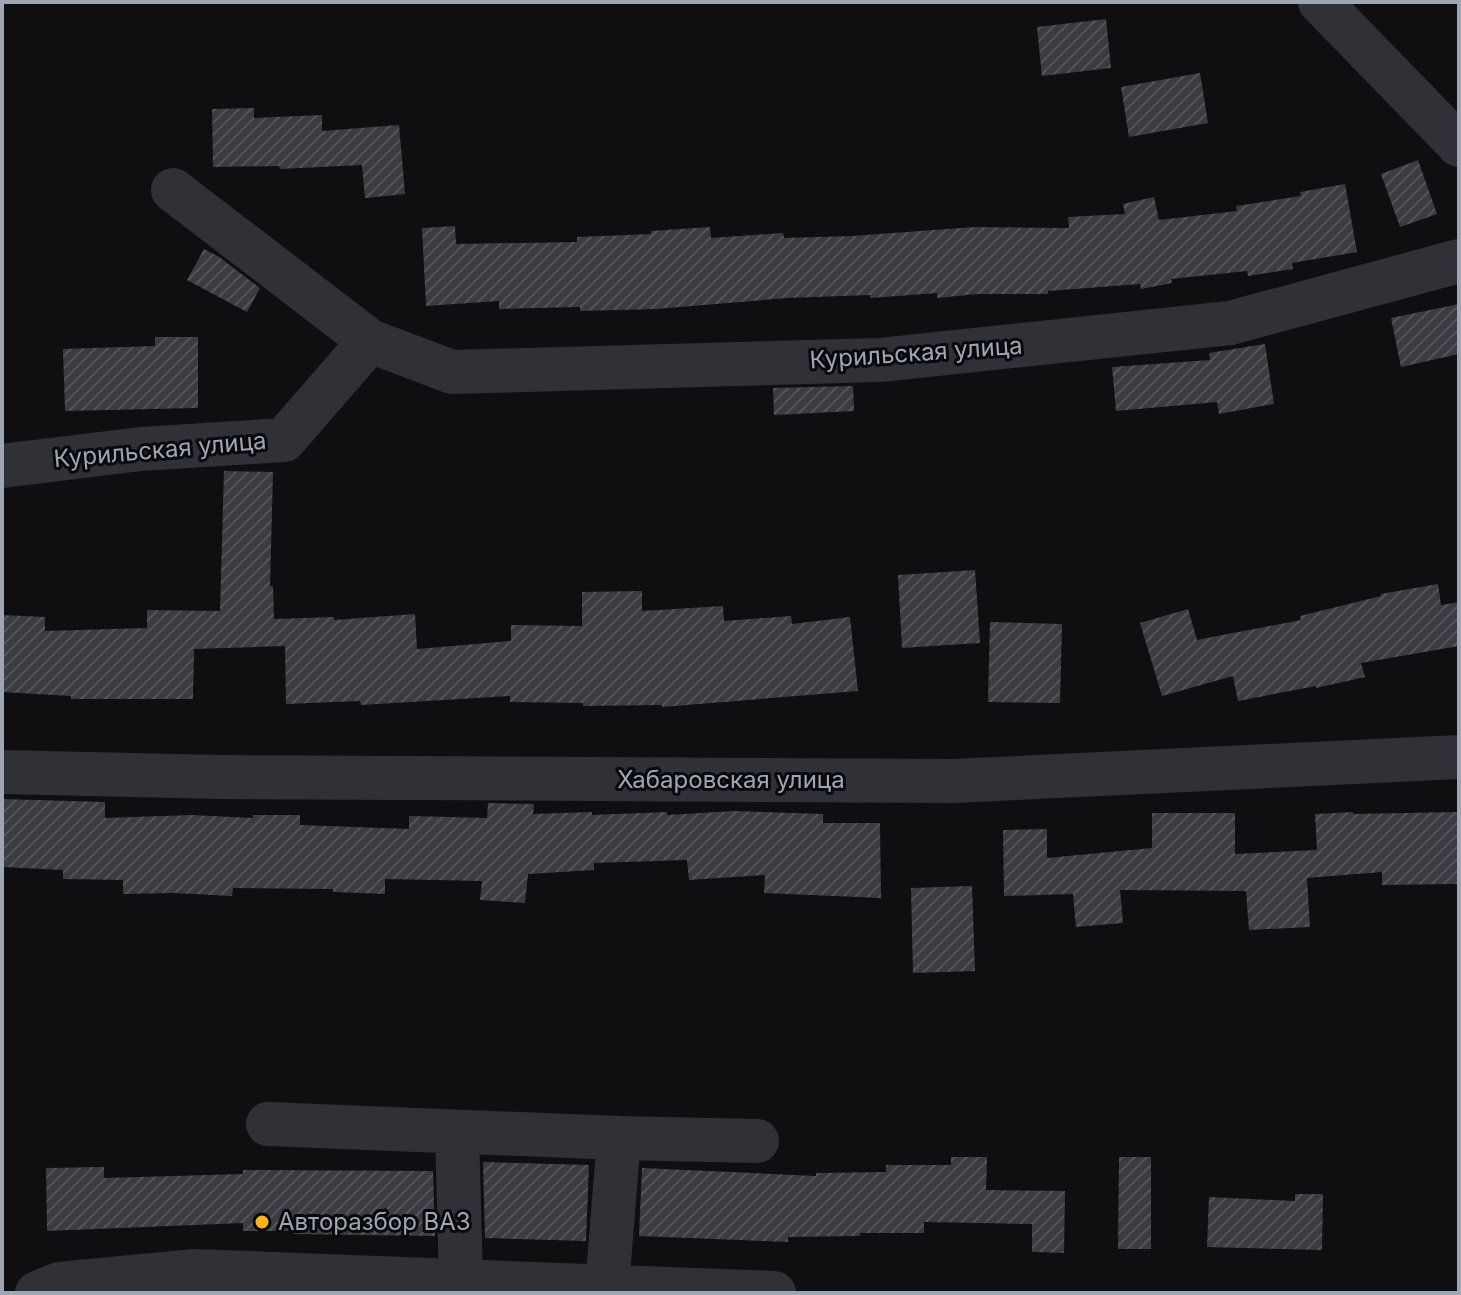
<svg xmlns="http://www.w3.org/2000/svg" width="1461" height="1295" viewBox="0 0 1461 1295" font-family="Inter,sans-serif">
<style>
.building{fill:url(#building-hatch)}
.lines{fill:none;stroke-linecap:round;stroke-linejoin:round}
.minor{stroke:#303136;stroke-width:44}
.poi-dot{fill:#ffb219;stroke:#0a0a0c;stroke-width:3}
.labels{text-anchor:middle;stroke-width:6;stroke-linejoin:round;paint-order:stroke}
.street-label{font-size:24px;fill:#9ea5b3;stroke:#0a0a0c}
.poi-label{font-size:24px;fill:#9ea5b3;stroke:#0a0a0c;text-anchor:start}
</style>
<defs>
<pattern id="building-hatch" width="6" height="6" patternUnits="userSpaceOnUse" patternTransform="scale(2)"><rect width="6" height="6" fill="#3b3c41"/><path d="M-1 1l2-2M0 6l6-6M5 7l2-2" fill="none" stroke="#54555a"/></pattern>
</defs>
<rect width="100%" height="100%" fill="#0f0f11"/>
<path class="building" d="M 1106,19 L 1111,68 L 1042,76 L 1037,27 Z
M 1200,73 L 1208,123 L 1129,137 L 1121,87 Z
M 254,108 L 254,118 L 322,115 L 322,131 L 399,125 L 405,194 L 365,198 L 362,165 L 280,169 L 279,166 L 213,167 L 212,109 Z
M 1418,160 L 1437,214 L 1400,227 L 1381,174 Z
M 1345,184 L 1357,252 L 1292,263 L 1293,269 L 1248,276 L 1247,271 L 1171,279 L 1172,283 L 1141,289 L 1140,284 L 1048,291 L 1048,294 L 978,294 L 937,298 L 937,293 L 870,298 L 870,295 L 787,298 L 656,309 L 580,311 L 580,307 L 499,309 L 499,301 L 426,306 L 422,228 L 455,226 L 456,244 L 577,242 L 577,237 L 651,234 L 651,231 L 710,227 L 711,238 L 783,233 L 784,238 L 852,236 L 975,227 L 1069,228 L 1068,217 L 1125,214 L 1123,204 L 1154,197 L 1159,220 L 1237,211 L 1236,206 L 1301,196 L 1300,192 Z
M 204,249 L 219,257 L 260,288 L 247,312 L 187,280 Z
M 1459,304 L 1459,354 L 1401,367 L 1391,318 Z
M 155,337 L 198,337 L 198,408 L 65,411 L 63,349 L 155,346 Z
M 1265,344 L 1274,404 L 1219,414 L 1217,402 L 1116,411 L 1112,367 L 1210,360 L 1209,353 Z
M 853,386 L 854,411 L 774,415 L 773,388 Z
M 224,471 L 273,472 L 270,586 L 273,586 L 274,619 L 334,617 L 334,620 L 415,614 L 417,649 L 511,641 L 511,625 L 582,626 L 582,592 L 642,591 L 642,611 L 723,606 L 724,621 L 791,616 L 792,624 L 850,617 L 858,691 L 662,707 L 662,705 L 583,706 L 583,703 L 510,702 L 510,696 L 361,705 L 360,701 L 286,704 L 285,646 L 194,649 L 193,699 L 71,699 L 71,696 L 2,692 L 2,615 L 45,617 L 45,631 L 147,628 L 147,610 L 220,611 Z
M 975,570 L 980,643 L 902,648 L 898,575 Z
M 1438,584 L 1441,605 L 1459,602 L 1459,646 L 1361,663 L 1365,677 L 1316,688 L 1316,686 L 1238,701 L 1233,676 L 1162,696 L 1140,623 L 1188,609 L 1197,640 L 1301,620 L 1300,616 L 1381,596 L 1381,594 Z
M 990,622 L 1062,624 L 1060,703 L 988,702 Z
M 2,799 L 105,802 L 105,818 L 192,815 L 253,818 L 253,815 L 300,815 L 300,825 L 409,829 L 409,816 L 487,818 L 488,803 L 534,804 L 533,814 L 592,812 L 592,815 L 667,812 L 667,815 L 734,811 L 823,814 L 823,823 L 880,823 L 881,898 L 764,893 L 765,875 L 689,880 L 687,860 L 594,863 L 594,870 L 528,874 L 525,903 L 480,900 L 482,881 L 385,879 L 385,894 L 333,892 L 333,889 L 233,888 L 232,896 L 174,893 L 123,894 L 123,880 L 63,879 L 63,870 L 2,867 Z
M 1353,812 L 1353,814 L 1459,812 L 1459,884 L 1382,885 L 1382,872 L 1307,878 L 1310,927 L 1249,930 L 1246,891 L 1120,890 L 1123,923 L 1076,927 L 1073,894 L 1004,896 L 1003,830 L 1047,829 L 1047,858 L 1152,848 L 1152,813 L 1235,813 L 1235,854 L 1317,850 L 1315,814 Z
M 972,886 L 975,971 L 913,973 L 911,888 Z
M 951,1157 L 987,1157 L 986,1190 L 1065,1191 L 1064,1253 L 1032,1252 L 1032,1224 L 924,1222 L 924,1233 L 860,1233 L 860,1236 L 788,1237 L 788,1242 L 639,1236 L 642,1168 L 816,1176 L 816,1173 L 886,1172 L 886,1165 L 951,1165 Z
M 1119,1157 L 1151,1157 L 1151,1249 L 1118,1249 Z
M 483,1162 L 589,1165 L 586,1241 L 485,1238 Z
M 104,1167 L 104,1178 L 243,1174 L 243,1170 L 433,1171 L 435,1236 L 293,1234 L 293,1231 L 243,1231 L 243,1223 L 47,1231 L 46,1168 Z
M 1295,1194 L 1323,1194 L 1322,1250 L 1207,1247 L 1209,1197 L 1295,1201 Z"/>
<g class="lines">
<path class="minor" d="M 1320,2 L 1459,145
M 173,190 L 370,341 L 452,372 L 880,360 L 1230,323 L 1459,261
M 2,466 L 141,449 L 284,440 L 370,341
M 2,772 L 220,777 L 953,781 L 1459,757
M 268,1124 L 619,1138 L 757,1141
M 457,1132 L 461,1281
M 607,1287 L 619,1138
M 37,1293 L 59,1284 L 195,1271 L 774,1293"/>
</g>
<circle class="poi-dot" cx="262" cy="1222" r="8"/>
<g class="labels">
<g class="street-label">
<text transform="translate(916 353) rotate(-4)" y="8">Курильская улица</text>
<text transform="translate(160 450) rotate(-5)" y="8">Курильская улица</text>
<text x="731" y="788">Хабаровская улица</text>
</g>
<g class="poi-label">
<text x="278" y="1230">Авторазбор ВАЗ</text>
</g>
</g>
<rect width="1461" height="1295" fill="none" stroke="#9ea5b3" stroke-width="8"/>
</svg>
